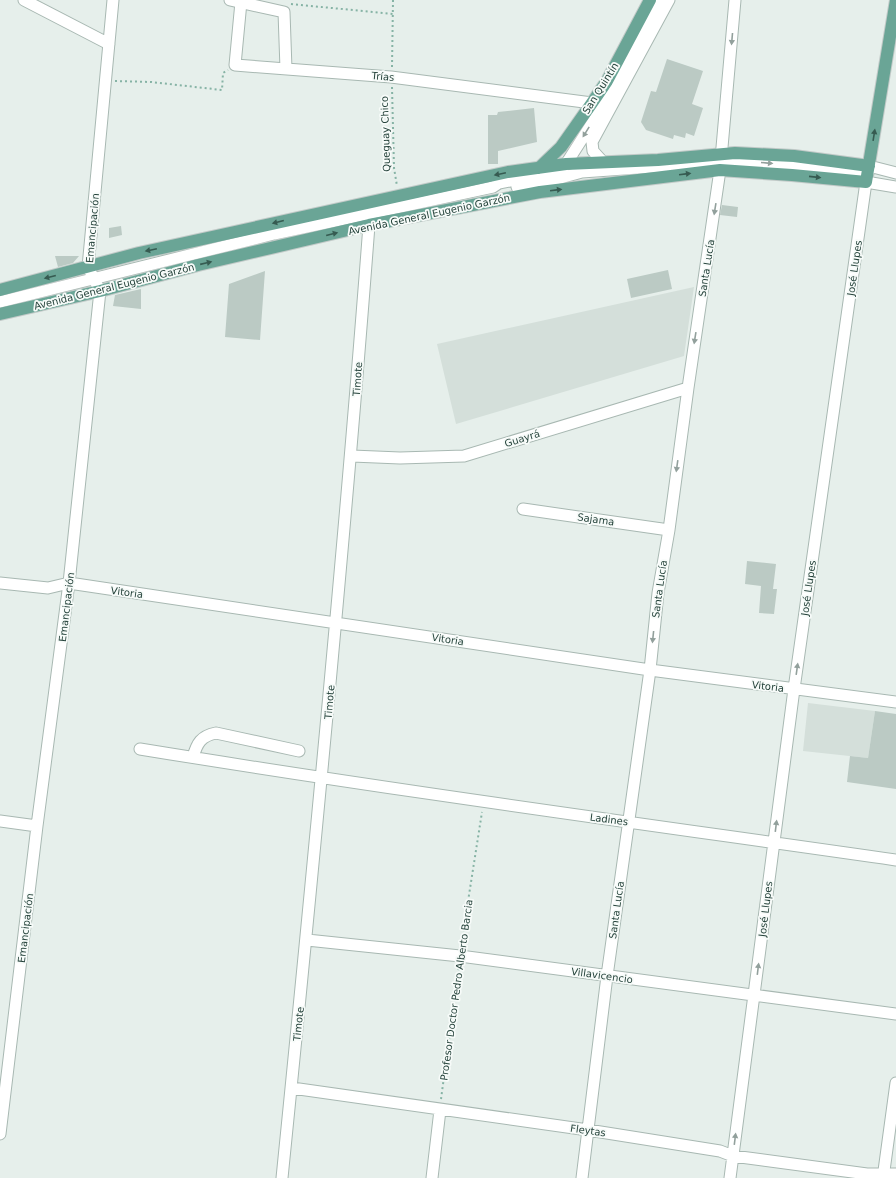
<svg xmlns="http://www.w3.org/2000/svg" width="896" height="1178" viewBox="0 0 896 1178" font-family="'DejaVu Sans',sans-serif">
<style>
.built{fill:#d4dfda}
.green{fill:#bfe0c8}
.building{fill:#bbcac4}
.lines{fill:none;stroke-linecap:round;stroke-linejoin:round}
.minor-casing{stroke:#a8b8b2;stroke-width:13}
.major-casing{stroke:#c2cac8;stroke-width:14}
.path{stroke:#86b3a5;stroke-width:2;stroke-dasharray:2 3;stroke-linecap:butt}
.minor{stroke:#fff;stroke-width:11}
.major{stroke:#6aa596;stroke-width:12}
.oneway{fill:#92a09c}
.oneway2{fill:#365b51}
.labels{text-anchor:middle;stroke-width:3.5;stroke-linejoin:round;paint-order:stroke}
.street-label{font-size:10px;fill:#24423a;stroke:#f7fbf9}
</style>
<rect width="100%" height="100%" fill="#e6efeb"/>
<path class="built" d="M 694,287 L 684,356 L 456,424 L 437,344 Z
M 808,703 L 875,711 L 868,758 L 803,751 Z"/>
<path class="green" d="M 215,242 L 161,257 L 160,253 Z"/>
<path class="building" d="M 667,59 L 703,71 L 692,104 L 703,108 L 694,136 L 686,133 L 685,138 L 674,135 L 673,139 L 646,130 L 641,122 L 651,91 L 656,92 Z
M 534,108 L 537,142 L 498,151 L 498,164 L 488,164 L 488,115 L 497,115 L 498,112 Z
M 722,205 L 738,207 L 737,217 L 720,215 Z
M 121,226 L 122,235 L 109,238 L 109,228 Z
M 55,256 L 79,256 L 73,263 L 58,267 Z
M 668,270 L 672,289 L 631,298 L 627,279 Z
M 265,271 L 260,340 L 225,337 L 229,284 Z
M 141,289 L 141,309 L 113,306 L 115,295 Z
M 747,561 L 776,564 L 773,589 L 777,589 L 774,614 L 759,613 L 761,586 L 745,584 Z
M 875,711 L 896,714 L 896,789 L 847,782 L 850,756 L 868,758 Z"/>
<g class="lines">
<defs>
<path id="minor" d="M 24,0 L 109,44
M 230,0 L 284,12 L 286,69
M 241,2 L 235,65 L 391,77 L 592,103
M 603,162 L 593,151 L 592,142 L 669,0
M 869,166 L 896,173
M 517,187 L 542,183 L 582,172 L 721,162 L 751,162 L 868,173
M 0,302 L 274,234 L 493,187 L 499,183 L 549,174 L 562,168 L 566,164 L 598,114 L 659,0
M 352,456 L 400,458 L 464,456 L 688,388
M 523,509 L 669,530
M 0,583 L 48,588 L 69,583 L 650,670 L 896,702
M 140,749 C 391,790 644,824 896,860
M 193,757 C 197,743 201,736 216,733 L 299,751
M 0,821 L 37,826
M 307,940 L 460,956 L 896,1014
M 292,1088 L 588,1130 L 720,1151 L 733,1156 L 867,1174 L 896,1174
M 0,1134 L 37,826 L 69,583 L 100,291 L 88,267 L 113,0
M 282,1178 C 314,861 345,543 369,225
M 432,1178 L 440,1110
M 582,1178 L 607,976 L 650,670 L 658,593 L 669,530 L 688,388 L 720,170 L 735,0
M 730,1178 L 794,689 L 866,182 L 896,187
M 883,1178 L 896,1083"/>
<path id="major" d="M 539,168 L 561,147 L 592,103 L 607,81 L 650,0
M 0,290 L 139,253 L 508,172 L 566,164 L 658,160 L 735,153 L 794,156 L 869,166
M 0,314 L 100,291 L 198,265 L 369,225 L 540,192 L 720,170 L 792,175 L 866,182 L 896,0"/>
</defs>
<use href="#minor" class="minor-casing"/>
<use href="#major" class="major-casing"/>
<path class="path" d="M 291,4 L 393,14
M 392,67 L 393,0
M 115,81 L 151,82 L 222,90 L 223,73 L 228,70
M 392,87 L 394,168 L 397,186
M 461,946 L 482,812
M 441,1099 L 459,966"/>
<use href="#minor" class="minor"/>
<use href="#major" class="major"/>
</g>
<defs><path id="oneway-solid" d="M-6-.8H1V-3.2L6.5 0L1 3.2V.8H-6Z"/></defs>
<g class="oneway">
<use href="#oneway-solid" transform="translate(732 39) rotate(95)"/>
<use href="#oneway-solid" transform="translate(586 132) rotate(122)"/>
<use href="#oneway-solid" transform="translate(767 163) rotate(5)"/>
<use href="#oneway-solid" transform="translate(715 209) rotate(99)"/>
<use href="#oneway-solid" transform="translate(695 338) rotate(99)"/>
<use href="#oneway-solid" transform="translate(677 466) rotate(98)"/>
<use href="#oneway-solid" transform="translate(653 637) rotate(96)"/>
<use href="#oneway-solid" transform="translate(797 669) rotate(-82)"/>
<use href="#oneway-solid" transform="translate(776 826) rotate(-83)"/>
<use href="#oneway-solid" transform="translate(758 969) rotate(-83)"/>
<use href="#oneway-solid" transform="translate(735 1139) rotate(-83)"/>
</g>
<g class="oneway2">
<use href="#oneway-solid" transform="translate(874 135) rotate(-81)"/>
<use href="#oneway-solid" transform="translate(500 174) rotate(168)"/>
<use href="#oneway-solid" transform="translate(685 174) rotate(-7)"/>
<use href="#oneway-solid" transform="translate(815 177) rotate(6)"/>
<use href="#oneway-solid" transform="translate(556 190) rotate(-7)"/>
<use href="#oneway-solid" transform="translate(278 222) rotate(166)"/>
<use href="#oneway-solid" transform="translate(332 234) rotate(-14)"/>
<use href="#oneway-solid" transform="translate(151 250) rotate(168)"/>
<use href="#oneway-solid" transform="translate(206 263) rotate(-13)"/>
<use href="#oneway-solid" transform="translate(50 277) rotate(166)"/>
</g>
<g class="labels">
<g class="street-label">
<text transform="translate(383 76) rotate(5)" y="4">Trías</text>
<text transform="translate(600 88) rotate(-58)" y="4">San Quintín</text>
<text transform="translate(385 134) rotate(-92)" y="4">Queguay Chico</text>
<text transform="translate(429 214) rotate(-12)" y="4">Avenida General Eugenio Garzón</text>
<text transform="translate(92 228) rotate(-85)" y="4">Emancipación</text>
<text transform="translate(706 268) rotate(-81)" y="4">Santa Lucía</text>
<text transform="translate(854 268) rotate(-82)" y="4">José Llupes</text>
<text transform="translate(114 286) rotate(-14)" y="4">Avenida General Eugenio Garzón</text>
<text transform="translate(357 379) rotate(-86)" y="4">Timote</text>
<text transform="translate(522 438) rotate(-17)" y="4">Guayrá</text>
<text transform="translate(596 519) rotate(8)" y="4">Sajama</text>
<text transform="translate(808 588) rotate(-82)" y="4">José Llupes</text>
<text transform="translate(659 589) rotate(-82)" y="4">Santa Lucía</text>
<text transform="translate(127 592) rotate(8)" y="4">Vitoria</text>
<text transform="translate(66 607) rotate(-83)" y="4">Emancipación</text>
<text transform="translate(448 639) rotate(9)" y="4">Vitoria</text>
<text transform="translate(768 686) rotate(7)" y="4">Vitoria</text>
<text transform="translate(329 702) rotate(-85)" y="4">Timote</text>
<text transform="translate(609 819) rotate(7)" y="4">Ladines</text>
<text transform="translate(765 909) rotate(-83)" y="4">José Llupes</text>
<text transform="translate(616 910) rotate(-82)" y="4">Santa Lucía</text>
<text transform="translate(25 928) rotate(-83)" y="4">Emancipación</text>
<text transform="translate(602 975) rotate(8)" y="4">Villavicencio</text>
<text transform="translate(456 990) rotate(-82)" y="4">Profesor Doctor Pedro Alberto Barcia</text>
<text transform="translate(298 1024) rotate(-84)" y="4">Timote</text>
<text transform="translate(588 1130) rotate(8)" y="4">Fleytas</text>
</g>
</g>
</svg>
